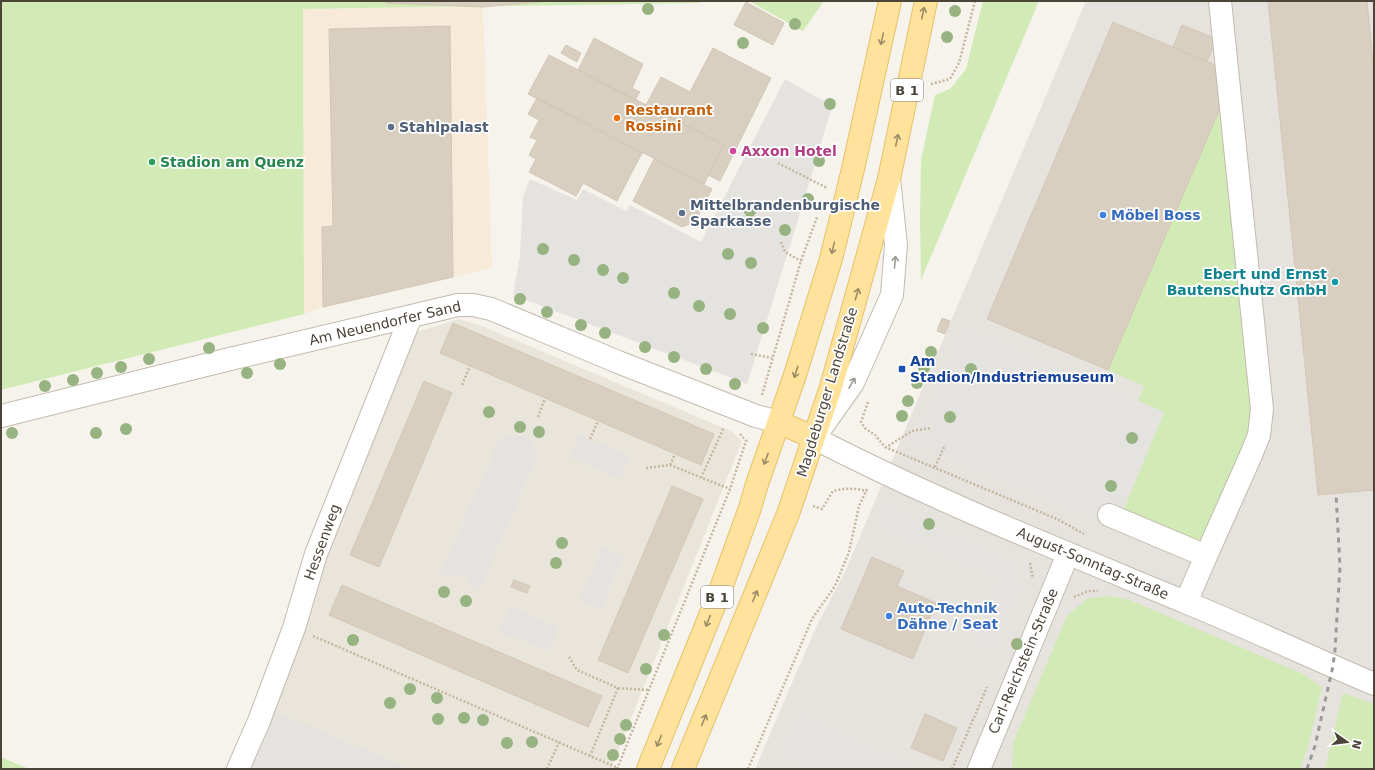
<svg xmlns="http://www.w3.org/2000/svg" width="1375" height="770" viewBox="0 0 1375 770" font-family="'DejaVu Sans',sans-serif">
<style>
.residential{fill:#eae5da}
.commercial{fill:#f7ead8}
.industrial{fill:#e6e2dd}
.green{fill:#d2eab5}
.parking{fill:#e5e3e0}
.building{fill:#d8cfc1;stroke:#d3c7b4}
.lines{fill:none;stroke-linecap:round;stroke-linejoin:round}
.minor-casing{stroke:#c2bbae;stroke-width:24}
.major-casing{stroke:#e6c16a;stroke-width:24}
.path{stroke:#c4b79f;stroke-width:2.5;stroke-dasharray:2 2;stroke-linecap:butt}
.minor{stroke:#fff;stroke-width:22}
.major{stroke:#ffe39c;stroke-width:22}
.rail{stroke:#9a9a9a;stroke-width:3;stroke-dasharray:5 5;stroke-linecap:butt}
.tree{fill:#97b381}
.oneway{stroke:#9c8c66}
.oneway2{stroke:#9c9892}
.food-dot{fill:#e8710a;stroke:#fff;stroke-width:1.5}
.service-dot{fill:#5c6f8a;stroke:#fff;stroke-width:1.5}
.hotel-dot{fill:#d1479c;stroke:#fff;stroke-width:1.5}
.leisure-dot{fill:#2e9e5b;stroke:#fff;stroke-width:1.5}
.shop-dot{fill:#3f7fe0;stroke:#fff;stroke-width:1.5}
.culture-dot{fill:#0f9aa8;stroke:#fff;stroke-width:1.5}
.transit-dot{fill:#1a4fb4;stroke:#fff;stroke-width:1.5}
.labels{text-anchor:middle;stroke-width:3.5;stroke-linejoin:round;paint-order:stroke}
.shield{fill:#fff;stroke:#817c74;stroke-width:1}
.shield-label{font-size:13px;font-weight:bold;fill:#4b4439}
.food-label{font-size:14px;font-weight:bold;fill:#c56008;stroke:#fff;text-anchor:start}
.service-label{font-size:14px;font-weight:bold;fill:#4e5e75;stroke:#fff;text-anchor:start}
.hotel-label{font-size:14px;font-weight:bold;fill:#b23c85;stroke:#fff;text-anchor:start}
.leisure-label{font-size:14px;font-weight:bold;fill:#27864d;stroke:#fff;text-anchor:start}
.shop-label{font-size:14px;font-weight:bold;fill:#366cbe;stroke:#fff;text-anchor:start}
.culture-label{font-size:14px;font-weight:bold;fill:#0d838f;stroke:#fff;text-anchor:end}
.street-label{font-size:14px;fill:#4b4439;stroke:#fff}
.transit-label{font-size:14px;font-weight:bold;fill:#164399;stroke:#fff;text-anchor:start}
</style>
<rect width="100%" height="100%" fill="#f6f3ec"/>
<path class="residential" d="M 459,319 L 482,326 L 731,431 L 742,441 L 611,769 L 244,769 L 413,333 Z"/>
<path class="commercial" d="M 483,7 L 492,268 L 323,307 L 304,314 L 303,9 Z"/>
<path class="industrial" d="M 1086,1 L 1374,1 L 1374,769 L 755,769 L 817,625 L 845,572 Z"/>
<path class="green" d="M 1,1 L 703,1 L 699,3 L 303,9 L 304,314 L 1,390 Z
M 749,1 L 824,1 L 803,31 Z
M 983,1 L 1039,1 L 921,280 L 920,218 L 921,160 L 935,95 L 950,89 L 966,69 Z
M 1219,111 L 1254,408 L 1251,437 L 1200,543 L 1123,510 L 1164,412 L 1138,401 L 1144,386 L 1108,370 Z
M 1105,596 L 1127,599 L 1303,674 L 1322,687 L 1308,747 L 1300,769 L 1012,769 L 1013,743 L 1067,616 L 1087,599 Z
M 1343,693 L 1374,704 L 1374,769 L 1325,769 Z
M 1,757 L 29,769 L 1,769 Z"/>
<path class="parking" d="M 785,79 L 832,106 L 814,168 L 747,384 L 513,295 L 520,255 L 523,196 L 530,179 L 577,200 L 583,189 L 626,211 L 630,205 L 701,242 Z
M 963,328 L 1164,412 L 1117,526 L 915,442 Z
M 526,435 L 538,455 L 478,593 L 465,576 L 439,576 L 500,438 Z
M 579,435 L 629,455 L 620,478 L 570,458 Z
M 885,507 L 1017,565 L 1011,581 L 1020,585 L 992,650 L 975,642 L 1002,579 L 877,525 Z
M 602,547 L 624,556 L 601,609 L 580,600 Z
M 510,606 L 558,627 L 548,652 L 499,631 Z
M 276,712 L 411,769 L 252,769 Z
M 799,716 L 916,769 L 818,769 L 782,753 Z"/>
<path class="building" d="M 386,1 L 549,1 L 483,7 L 386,3 Z
M 1268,1 L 1367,1 L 1374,74 L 1374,490 L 1318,495 Z
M 746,2 L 784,23 L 773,45 L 734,25 Z
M 1113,22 L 1218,66 L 1219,111 L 1108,370 L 987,319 Z
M 1182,25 L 1217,39 L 1207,61 L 1173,47 Z
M 450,26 L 453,277 L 323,307 L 322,227 L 333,226 L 329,29 Z
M 594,38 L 643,64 L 632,88 L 640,92 L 635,100 L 578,70 Z
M 566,45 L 581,53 L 577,62 L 561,53 Z
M 713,48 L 771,78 L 720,181 L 708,175 L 724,145 L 646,105 L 661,77 L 690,92 Z
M 549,55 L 724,145 L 704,184 L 528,94 Z
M 537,98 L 642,153 L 617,201 L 583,183 L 576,196 L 529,172 L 536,159 L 529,155 L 537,140 L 530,137 L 539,120 L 528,114 Z
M 654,159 L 712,189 L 695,222 L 682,227 L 633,201 Z
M 942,318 L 950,321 L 945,334 L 937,331 Z
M 453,323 L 714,434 L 701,465 L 440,353 Z
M 424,381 L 452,393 L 379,567 L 350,555 Z
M 672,486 L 703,499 L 628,673 L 598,660 Z
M 872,557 L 904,571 L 897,586 L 936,603 L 913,659 L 841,629 Z
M 514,580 L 530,586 L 527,593 L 511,587 Z
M 342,585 L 602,696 L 588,727 L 329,615 Z
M 925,714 L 957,728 L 943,761 L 911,748 Z"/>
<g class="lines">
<defs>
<path id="minor" d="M 889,179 L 896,245 L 892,295 L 853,383 L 814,438 C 934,500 1060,550 1185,602 C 1248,628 1311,657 1374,684
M 1,416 L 226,360 L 458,305 L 473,305 L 491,309 L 618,362 L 756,416 L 779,422
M 1109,515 L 1206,556 L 1186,602
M 1206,556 L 1251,455 L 1259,435 L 1262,409 L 1220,1
M 238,769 L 259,721 L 294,628 L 316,554 L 411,316
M 979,769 L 1068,554"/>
<path id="major" d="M 779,422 L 814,438
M 648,769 L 720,591 L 750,508 L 757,484 L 795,375 L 831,259 L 853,169 L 890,1
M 683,769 L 788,514 L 831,387 L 889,179 L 926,1"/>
</defs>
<use href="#minor" class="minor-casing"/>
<use href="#major" class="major-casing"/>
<path class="path" d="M 931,84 L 950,79 L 959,63 L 975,1
M 778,163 L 827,188
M 781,242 L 785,252 L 801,261
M 751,354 L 772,358
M 462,385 L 470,366
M 762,395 L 801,261 L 817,217
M 868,402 L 861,422 L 865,428 L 875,435 L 885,447 L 1057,519 L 1084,534
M 538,417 L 545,398
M 740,434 L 746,441
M 590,439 L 598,421
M 885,448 L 912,431 L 931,428
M 670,465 L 675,454
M 935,467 L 945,445
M 646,468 L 670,465 L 730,489
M 701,478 L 724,427
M 813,506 L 822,509 L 833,491 C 845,488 855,488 867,491
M 1030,563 L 1033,579
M 1074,597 L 1088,591 L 1098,591
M 313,636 L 618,768
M 569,657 L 577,670 L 618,688 L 590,756
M 618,688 L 649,690
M 547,769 L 559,742
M 617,769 L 730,489 L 746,441 L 749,439
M 748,769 L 812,619 L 835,586 L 849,552 L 859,506 L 867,489
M 952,769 L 987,687"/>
<use href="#minor" class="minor"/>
<use href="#major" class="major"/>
<path class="rail" d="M 1307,769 L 1315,746 L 1333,666 L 1335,650 L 1340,567 L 1336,494"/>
</g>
<g class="tree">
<circle cx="648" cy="9" r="6"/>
<circle cx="955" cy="11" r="6"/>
<circle cx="795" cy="24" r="6"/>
<circle cx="947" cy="37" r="6"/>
<circle cx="743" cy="43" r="6"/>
<circle cx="830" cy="104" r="6"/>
<circle cx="819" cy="161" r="6"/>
<circle cx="808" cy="199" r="6"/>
<circle cx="750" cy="211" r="6"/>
<circle cx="785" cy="230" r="6"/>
<circle cx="543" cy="249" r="6"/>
<circle cx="728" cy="254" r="6"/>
<circle cx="574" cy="260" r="6"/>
<circle cx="751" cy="263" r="6"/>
<circle cx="603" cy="270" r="6"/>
<circle cx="623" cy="278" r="6"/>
<circle cx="674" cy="293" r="6"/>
<circle cx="520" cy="299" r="6"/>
<circle cx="699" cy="306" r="6"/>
<circle cx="547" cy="312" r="6"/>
<circle cx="730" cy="314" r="6"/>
<circle cx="581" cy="325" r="6"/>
<circle cx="763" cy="328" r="6"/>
<circle cx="605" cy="333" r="6"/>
<circle cx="645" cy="347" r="6"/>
<circle cx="209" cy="348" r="6"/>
<circle cx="931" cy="352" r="6"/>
<circle cx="674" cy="357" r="6"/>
<circle cx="149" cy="359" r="6"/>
<circle cx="280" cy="364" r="6"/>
<circle cx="121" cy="367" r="6"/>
<circle cx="924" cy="368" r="6"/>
<circle cx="706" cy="369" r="6"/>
<circle cx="971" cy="369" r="6"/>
<circle cx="97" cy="373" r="6"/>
<circle cx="247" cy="373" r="6"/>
<circle cx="73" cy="380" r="6"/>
<circle cx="917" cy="383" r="6"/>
<circle cx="735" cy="384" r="6"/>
<circle cx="45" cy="386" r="6"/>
<circle cx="908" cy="401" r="6"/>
<circle cx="489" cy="412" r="6"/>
<circle cx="902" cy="416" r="6"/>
<circle cx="950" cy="417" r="6"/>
<circle cx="520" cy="427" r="6"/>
<circle cx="126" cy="429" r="6"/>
<circle cx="539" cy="432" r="6"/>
<circle cx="12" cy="433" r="6"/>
<circle cx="96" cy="433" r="6"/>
<circle cx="1132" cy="438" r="6"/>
<circle cx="1111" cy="486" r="6"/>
<circle cx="929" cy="524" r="6"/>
<circle cx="562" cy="543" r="6"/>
<circle cx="556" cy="563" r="6"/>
<circle cx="444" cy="592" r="6"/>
<circle cx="466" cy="601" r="6"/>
<circle cx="664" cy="635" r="6"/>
<circle cx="353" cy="640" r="6"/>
<circle cx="1017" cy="644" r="6"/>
<circle cx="646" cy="669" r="6"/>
<circle cx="410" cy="689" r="6"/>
<circle cx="437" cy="698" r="6"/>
<circle cx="390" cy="703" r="6"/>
<circle cx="464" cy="718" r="6"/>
<circle cx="438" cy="719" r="6"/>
<circle cx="483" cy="720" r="6"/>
<circle cx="626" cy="725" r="6"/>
<circle cx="620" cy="739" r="6"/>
<circle cx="532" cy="742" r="6"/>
<circle cx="507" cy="743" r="6"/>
<circle cx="613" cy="755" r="6"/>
</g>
<defs><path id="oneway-shaft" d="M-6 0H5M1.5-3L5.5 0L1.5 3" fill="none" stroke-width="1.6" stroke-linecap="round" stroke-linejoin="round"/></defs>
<g class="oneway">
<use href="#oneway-shaft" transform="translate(923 13) rotate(-78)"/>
<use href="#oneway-shaft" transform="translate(882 39) rotate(103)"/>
<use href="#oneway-shaft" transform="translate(897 140) rotate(-78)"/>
<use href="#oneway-shaft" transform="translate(833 248) rotate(104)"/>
<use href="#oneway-shaft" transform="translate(857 294) rotate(-74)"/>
<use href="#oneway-shaft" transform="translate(796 372) rotate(108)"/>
<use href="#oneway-shaft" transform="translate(766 459) rotate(110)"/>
<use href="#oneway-shaft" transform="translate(755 596) rotate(-68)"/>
<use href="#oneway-shaft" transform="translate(708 621) rotate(112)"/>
<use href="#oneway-shaft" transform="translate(704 720) rotate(-67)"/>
<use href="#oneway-shaft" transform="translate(659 741) rotate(112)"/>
</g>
<g class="oneway2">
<use href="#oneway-shaft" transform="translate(895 262) rotate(-85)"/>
<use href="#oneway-shaft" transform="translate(852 383) rotate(-60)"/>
</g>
<circle class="food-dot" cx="617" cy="118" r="4"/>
<g class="service-dot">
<circle cx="391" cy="127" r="4"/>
<circle cx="682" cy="213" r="4"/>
</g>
<circle class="hotel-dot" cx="733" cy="151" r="4"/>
<circle class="leisure-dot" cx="152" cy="162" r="4"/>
<g class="shop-dot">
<circle cx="1103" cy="215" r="4"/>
<circle cx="889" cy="616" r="4"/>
</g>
<circle class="culture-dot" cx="1335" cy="282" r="4"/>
<rect class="transit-dot" x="898" y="365" width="8" height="8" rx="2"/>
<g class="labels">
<g class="shield">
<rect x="891" y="79" width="32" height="22" rx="3"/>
<rect x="701" y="586" width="32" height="22" rx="3"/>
</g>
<g class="shield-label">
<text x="907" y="95">B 1</text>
<text x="717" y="602">B 1</text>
</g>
<g class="food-label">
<text x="625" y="115">Restaurant<tspan x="625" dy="16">Rossini</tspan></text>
</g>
<g class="service-label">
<text x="399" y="132">Stahlpalast</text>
<text x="690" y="210">Mittelbrandenburgische<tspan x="690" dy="16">Sparkasse</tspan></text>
</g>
<g class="hotel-label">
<text x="741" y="156">Axxon Hotel</text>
</g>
<g class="leisure-label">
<text x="160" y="167">Stadion am Quenz</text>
</g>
<g class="shop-label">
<text x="1111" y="220">Möbel Boss</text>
<text x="897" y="613">Auto-Technik<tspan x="897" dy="16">Dähne / Seat</tspan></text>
</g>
<g class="culture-label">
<text x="1327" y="279">Ebert und Ernst<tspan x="1327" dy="16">Bautenschutz GmbH</tspan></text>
</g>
<g class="street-label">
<text transform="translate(385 323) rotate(-13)" y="5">Am Neuendorfer Sand</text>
<text transform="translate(827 392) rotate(-73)" y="5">Magdeburger Landstraße</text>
<text transform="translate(322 542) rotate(-70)" y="5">Hessenweg</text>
<text transform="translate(1093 563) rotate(23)" y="5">August-Sonntag-Straße</text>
<text transform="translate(1023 661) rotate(-67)" y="5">Carl-Reichstein-Straße</text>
</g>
<g class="transit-label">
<text x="910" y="366">Am<tspan x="910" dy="16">Stadion/Industriemuseum</tspan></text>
</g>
</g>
<rect width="1375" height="770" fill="none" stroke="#4b4439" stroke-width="4"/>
<g transform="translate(1347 742) rotate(104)" stroke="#ffffff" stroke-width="3" paint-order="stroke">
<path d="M0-3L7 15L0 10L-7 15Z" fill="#4b4439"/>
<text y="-6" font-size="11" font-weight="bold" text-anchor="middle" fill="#4b4439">N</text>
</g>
</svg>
